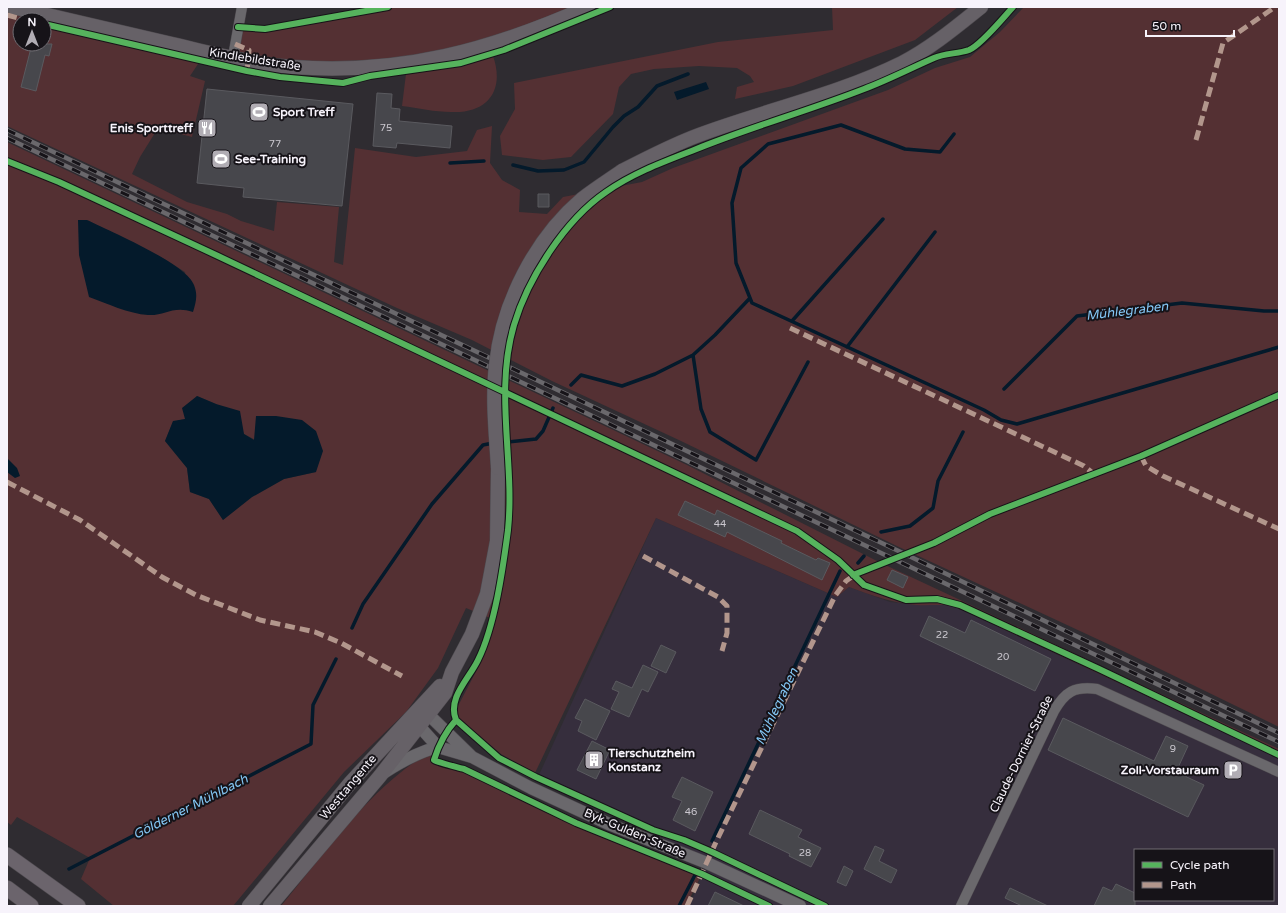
<svg xmlns="http://www.w3.org/2000/svg" width="1286" height="913" viewBox="0 0 1286 913" font-family="'Varela Round',sans-serif">
<style>
.built{fill:#362e3d;fill-rule:evenodd}
.green{fill:#543033;fill-rule:evenodd}
.water{fill:#041a2b}
.lines{fill:none;stroke-linecap:round;stroke-linejoin:round}
.stream{stroke:#041a2b;stroke-width:3.5}
.building{fill:#47474c;stroke:#5a5a5f}
.minor-casing{stroke:#4d494e;stroke-width:11}
.tertiary-casing{stroke:#4d494e;stroke-width:13}
.secondary-casing{stroke:#4d494e;stroke-width:15}
.primary-casing{stroke:#4d494e;stroke-width:16}
.minor{stroke:#6a686c;stroke-width:10}
.tertiary{stroke:#6a686c;stroke-width:12}
.secondary{stroke:#666167;stroke-width:14}
.primary{stroke:#6b646c;stroke-width:15}
.rail-casing{stroke:#6a686c;stroke-width:4.5}
.rail{stroke:#161318;stroke-width:3;stroke-dasharray:9;stroke-linecap:butt}
.secondary-bridge-casing{stroke:#4d494e;stroke-width:15;stroke-linecap:butt}
.secondary-bridge{stroke:#666167;stroke-width:14}
.quiet{stroke:#b2968c;stroke-width:5;stroke-dasharray:10 5;stroke-linecap:butt}
.cycleway-casing{stroke:#161318;stroke-width:8}
.cycleway{stroke:#56b35d;stroke-width:6}
.labels{text-anchor:middle;stroke-width:4;stroke-linejoin:round;paint-order:stroke}
.number-label{font-size:10px;fill:#cbc8cf}
.street-label{font-size:12px;fill:#f7f3fb;stroke:#161318}
.poi-label{font-size:12px;font-weight:bold;fill:#f7f3fb;stroke:#161318;text-anchor:start}
.water-label{font-size:13px;font-style:italic;fill:#84c7f5;stroke:#161318}
</style>
<rect width="100%" height="100%" fill="#2f2c31"/>
<path class="built" d="M 656,518 L 837,597 L 849,587 L 890,602 L 917,605 L 942,604 L 954,606 L 1279,758 L 1279,906 L 689,906 L 707,863 L 619,813 L 539,775 ZM 1135,850 L 1273,850 L 1273,900 L 1135,900 Z"/>
<path class="green" d="M 7,7 L 202,51 L 200,61 L 190,76 L 205,81 L 192,137 L 158,128 L 140,157 L 132,174 L 187,202 L 227,214 L 241,221 L 274,231 L 277,202 L 339,207 L 334,262 L 343,265 L 355,148 L 416,157 L 467,151 L 477,130 L 492,126 L 490,163 L 502,180 L 520,190 L 519,212 L 547,214 L 563,197 L 642,182 L 673,168 L 888,90 L 935,68 L 970,57 L 1000,32 L 1024,7 L 1279,7 L 1279,727 L 1123,651 L 899,547 L 681,441 L 552,381 L 472,340 L 397,308 L 7,126 ZM 20,20 L 44,20 L 44,44 L 20,44 Z
M 388,7 L 588,7 L 494,44 L 353,68 L 233,57 L 238,27 L 265,29 Z
M 832,7 L 958,7 L 915,40 L 793,86 L 735,99 L 737,87 L 754,82 L 750,76 L 737,68 L 699,66 L 654,69 L 631,74 L 619,87 L 613,114 L 571,157 L 543,160 L 502,155 L 500,136 L 515,109 L 514,83 L 718,42 L 833,30 Z
M 493,56 C 505,90 488,114 451,112 C 435,112 418,108 402,106 L 406,74 L 453,67 Z
M 7,142 L 687,465 L 881,563 L 1279,749 L 1279,758 L 954,606 C 941,604 929,606 916,605 C 892,603 871,595 849,587 L 837,597 L 656,518 L 535,773 L 501,754 L 458,718 L 458,706 L 481,662 L 495,620 L 466,608 L 438,668 L 406,712 L 344,772 L 233,906 L 114,906 L 81,879 L 90,858 L 17,817 L 11,825 L 7,822 ZM 87,220 L 166,260 L 185,272 L 193,311 L 182,308 ZM 197,396 L 216,404 L 244,434 L 316,472 L 284,479 L 252,497 L 223,520 L 209,499 L 190,492 L 187,468 L 165,441 L 173,422 L 185,419 Z
M 438,747 L 434,759 C 438,763 457,767 464,769 L 576,823 L 702,874 L 686,906 L 281,906 C 329,848 372,784 438,747 Z"/>
<path class="water" d="M 706,82 L 709,89 L 677,100 L 674,92 Z
M 78,220 L 87,220 C 109,231 186,263 194,285 C 198,295 196,302 193,312 C 173,305 165,316 148,315 C 129,314 106,303 89,297 L 79,255 Z
M 197,396 L 216,404 L 240,411 L 244,434 L 254,440 L 256,416 L 276,416 L 302,420 L 316,431 L 323,451 L 316,472 L 284,479 L 252,497 L 223,520 L 209,499 L 190,492 L 187,468 L 165,441 L 173,421 L 185,419 L 182,408 Z
M 7,458 L 17,468 L 20,476 L 15,478 L 7,472 Z"/>
<g class="lines">
<path class="stream" d="M 954,134 L 940,152 L 905,149 L 841,125 L 768,144 L 741,168 L 732,203 L 736,263 L 752,303 L 984,410 L 1001,420 L 1017,424 L 1279,347
M 450,163 L 484,161
M 513,165 L 538,171 L 564,170 L 584,162 L 613,127 L 624,116 L 638,107 L 657,86 L 688,74
M 792,321 L 883,219
M 847,347 L 935,232
M 693,355 L 701,409 L 710,432 L 756,460 L 808,362
M 571,385 L 581,375 L 622,386 L 655,374 L 693,355 L 715,335 L 750,298
M 1004,389 L 1077,316 L 1182,303 L 1264,311 L 1279,311
M 499,443 L 536,439 L 543,431 L 553,408
M 881,532 L 910,526 L 933,508 L 938,481 L 963,432
M 858,563 L 864,556
M 352,628 L 363,604 L 432,504 L 483,445 L 493,443
M 712,841 L 840,571
M 69,869 L 311,744 L 313,705 L 336,659
M 679,906 L 696,873"/>
</g>
<path class="building" d="M 32,44 L 52,44 L 49,56 L 45,55 L 36,91 L 21,87 Z
M 207,89 L 353,104 L 342,206 L 243,197 L 244,188 L 197,183 Z
M 377,93 L 392,94 L 391,108 L 400,109 L 399,121 L 452,126 L 450,148 L 397,143 L 396,148 L 373,146 Z
M 538,194 L 549,194 L 549,207 L 538,207 Z
M 685,501 L 715,515 L 717,510 L 782,541 L 781,543 L 816,560 L 818,558 L 830,563 L 822,580 L 727,532 L 725,537 L 678,515 Z
M 892,570 L 908,577 L 903,588 L 887,580 Z
M 929,616 L 965,633 L 971,620 L 1051,659 L 1035,691 L 920,636 Z
M 661,645 L 676,652 L 666,673 L 651,666 Z
M 643,665 L 658,672 L 648,692 L 642,689 L 629,717 L 611,709 L 619,692 L 612,689 L 616,681 L 632,688 Z
M 585,699 L 610,711 L 596,740 L 578,731 L 582,721 L 575,718 Z
M 1063,718 L 1154,761 L 1166,736 L 1188,746 L 1176,772 L 1204,785 L 1188,817 L 1048,750 Z
M 592,741 L 610,750 L 596,779 L 577,770 Z
M 682,777 L 713,792 L 695,831 L 673,820 L 682,801 L 672,797 Z
M 760,810 L 802,830 L 798,837 L 821,848 L 811,867 L 789,856 L 790,854 L 749,834 Z
M 875,846 L 884,850 L 879,861 L 897,870 L 891,883 L 864,869 Z
M 844,866 L 853,871 L 846,886 L 837,882 Z
M 1116,884 L 1135,893 L 1135,906 L 1094,906 L 1103,887 L 1112,891 Z
M 1010,888 L 1048,906 L 1022,906 L 1005,898 Z
M 715,892 L 744,906 L 708,906 Z"/>
<g class="lines">
<defs>
<path id="minor" d="M 233,57 L 242,7
M 961,906 L 1054,711 C 1065,692 1074,686 1097,689 L 1279,772"/>
<path id="tertiary" d="M 472,757 L 429,715 L 416,714 L 420,727 L 438,747 L 472,757 L 531,788 L 611,825 L 707,863 L 800,906
M 385,772 C 402,761 418,752 438,747"/>
<path id="secondary" d="M 13,7 C 66,19 119,32 172,44 C 211,53 252,64 293,67 C 401,75 491,50 588,7
M 622,171 C 647,158 672,145 699,135 C 766,110 837,95 902,63 C 931,48 956,27 981,7
M 249,906 L 351,782 L 440,686
M 270,906 L 380,776 L 445,693 L 452,672 L 472,634 L 487,594 L 497,541 L 498,468"/>
<path id="primary" d="M 7,855 L 78,906
M 7,888 L 31,906"/>
</defs>
<use href="#minor" class="minor-casing"/>
<use href="#tertiary" class="tertiary-casing"/>
<use href="#secondary" class="secondary-casing"/>
<use href="#primary" class="primary-casing"/>
<use href="#minor" class="minor"/>
<use href="#tertiary" class="tertiary"/>
<use href="#secondary" class="secondary"/>
<use href="#primary" class="primary"/>
<defs>
<path id="rail" d="M 7,130 L 886,545 L 1279,733
M 7,138 L 1279,742"/>
</defs>
<use href="#rail" class="rail-casing"/>
<use href="#rail" class="rail"/>
<defs>
<path id="secondary-bridge" d="M 498,468 C 496,434 492,399 496,365 C 502,304 535,239 582,199 C 595,189 609,180 622,171"/>
</defs>
<use href="#secondary-bridge" class="secondary-bridge-casing"/>
<use href="#secondary-bridge" class="secondary-bridge"/>
<path class="quiet" d="M 7,15 L 26,20
M 235,44 L 249,50 L 247,71
M 1196,140 L 1223,43 L 1275,7
M 790,328 L 1084,466 L 1095,475
M 1141,456 L 1146,466 L 1163,476 L 1279,529
M 7,482 L 80,520 L 162,577 L 196,595 L 260,620 L 315,632 L 341,643 L 402,676
M 643,556 L 718,597 L 727,606 L 727,633 L 722,651
M 687,906 L 716,842 L 835,596 L 846,581 L 856,574"/>
<defs>
<path id="cycleway" d="M 44,24 L 247,71 L 280,77 L 343,83 L 370,76 L 461,63 L 504,50 L 610,7
M 238,27 L 265,29 L 388,7
M 7,161 L 59,182 L 218,256 L 797,531 L 838,560 L 864,585 L 906,600 L 937,599 L 960,605 L 1099,669 L 1279,755
M 853,575 L 934,543 L 990,514 L 1141,456 L 1279,395
M 456,720 L 499,758 L 536,777 L 653,830 L 684,840 L 712,852 L 825,906
M 769,906 L 702,874 L 576,823 L 464,769 C 457,767 439,763 434,760 C 439,744 445,732 456,720 C 447,698 469,679 478,660 C 495,626 503,568 508,530 C 515,462 494,393 514,325 C 528,278 565,220 606,192 C 633,173 663,162 694,150 C 750,127 808,111 864,89 C 888,80 911,68 934,58 C 945,53 958,54 969,50 C 981,45 1003,18 1013,7"/>
</defs>
<use href="#cycleway" class="cycleway-casing"/>
<use href="#cycleway" class="cycleway"/>
</g>
<defs>
<symbol id="stadium-square" viewBox="-11 -11 22 22"><rect x="-9" y="-9" width="18" height="18" rx="4" fill="#b1adb4" stroke="#161318"/><path d="M0-5a6.5 5 0 1 0 0 10a6.5 5 0 1 0 0-10ZM-3.5-1.8h7v3.6h-7Z" fill="#fff"/></symbol>
<symbol id="restaurant-square" viewBox="-11 -11 22 22"><rect x="-9" y="-9" width="18" height="18" rx="4" fill="#b1adb4" stroke="#161318"/><path d="M-5-6h1v4h1v-4h1v4h1v-4h1v5L-1.5 .5V6h-2V.5L-5-1ZM5-6V6H3V1.5H1.5Q1.5-4 5-6Z" fill="#fff"/></symbol>
<symbol id="building-square" viewBox="-11 -11 22 22"><rect x="-9" y="-9" width="18" height="18" rx="4" fill="#b1adb4" stroke="#161318"/><path d="M-4-6H4V6H1V3H-1V6H-4ZM-2.5-4.3h1.7v1.8h-1.7ZM.8-4.3h1.7v1.8H.8ZM-2.5-1h1.7V.8h-1.7ZM.8-1h1.7V.8H.8Z" fill="#fff"/></symbol>
<symbol id="parking-square" viewBox="-11 -11 22 22"><rect x="-9" y="-9" width="18" height="18" rx="4" fill="#b1adb4" stroke="#161318"/><path d="M-3.5-5.5H1a3.5 3.5 0 0 1 0 7H-1V5.5H-3.5ZM-1-3.4V-.6H.8a1.4 1.4 0 0 0 0-2.8Z" fill="#fff"/></symbol>
</defs>
<g fill-rule="evenodd">
<use href="#stadium-square" x="248" y="101" width="22" height="22"/>
<use href="#restaurant-square" x="196" y="117" width="22" height="22"/>
<use href="#stadium-square" x="210" y="148" width="22" height="22"/>
<use href="#building-square" x="583" y="749" width="22" height="22"/>
<use href="#parking-square" x="1222" y="759" width="22" height="22"/>
</g>
<g class="labels">
<g class="number-label">
<text x="386" y="131">75</text>
<text x="275" y="147">77</text>
<text x="720" y="527">44</text>
<text x="942" y="638">22</text>
<text x="1003" y="660">20</text>
<text x="1173" y="752">9</text>
<text x="691" y="815">46</text>
<text x="805" y="856">28</text>
</g>
<g class="street-label">
<text transform="translate(255 59) rotate(9)" y="4">Kindlebildstraße</text>
<text transform="translate(1021 754) rotate(-64)" y="4">Claude-Dornier-Straße</text>
<text transform="translate(348 787) rotate(-50)" y="4">Westtangente</text>
<text transform="translate(635 833) rotate(23)" y="4">Byk-Gulden-Straße</text>
</g>
<g class="poi-label">
<text x="273" y="116">Sport Treff</text>
<text x="193" y="132" text-anchor="end">Enis Sporttreff</text>
<text x="235" y="163">See-Training</text>
<text x="608" y="757">Tierschutzheim<tspan x="608" dy="14">Konstanz</tspan></text>
<text x="1219" y="774" text-anchor="end">Zoll-Vorstauraum</text>
</g>
<g class="water-label">
<text transform="translate(1127 310) rotate(-7)" y="5">Mühlegraben</text>
<text transform="translate(776 706) rotate(-65)" y="5">Mühlegraben</text>
<text transform="translate(190 806) rotate(-27)" y="5">Gölderner Mühlbach</text>
</g>
</g>
<rect width="1286" height="913" fill="none" stroke="#f7f3fb" stroke-width="16"/>
<rect x="1134" y="849" width="140" height="52" fill="#161318" stroke="#706d73"/>
<rect x="1142" y="862" width="20" height="6" fill="#56b35d" stroke="#706d73"/>
<text x="1170" y="869" font-size="12" fill="#f7f3fb">Cycle path</text>
<rect x="1142" y="882" width="20" height="6" fill="#b2968c" stroke="#706d73"/>
<text x="1170" y="889" font-size="12" fill="#f7f3fb">Path</text>
<g transform="translate(32 32)"><circle r="19" fill="#161318" stroke="#706d73"/>
<path d="M0-3L7 15L0 10L-7 15Z" fill="#b1adb4"/>
<text y="-6" font-size="11" font-weight="bold" text-anchor="middle" fill="#f7f3fb">N</text>
</g>
<path d="M1146 30v6h88v-6" fill="none" stroke="#f7f3fb" stroke-width="2"/>
<text x="1152" y="30" font-size="12" fill="#f7f3fb" stroke="#161318" stroke-width="3" paint-order="stroke">50 m</text>
</svg>
